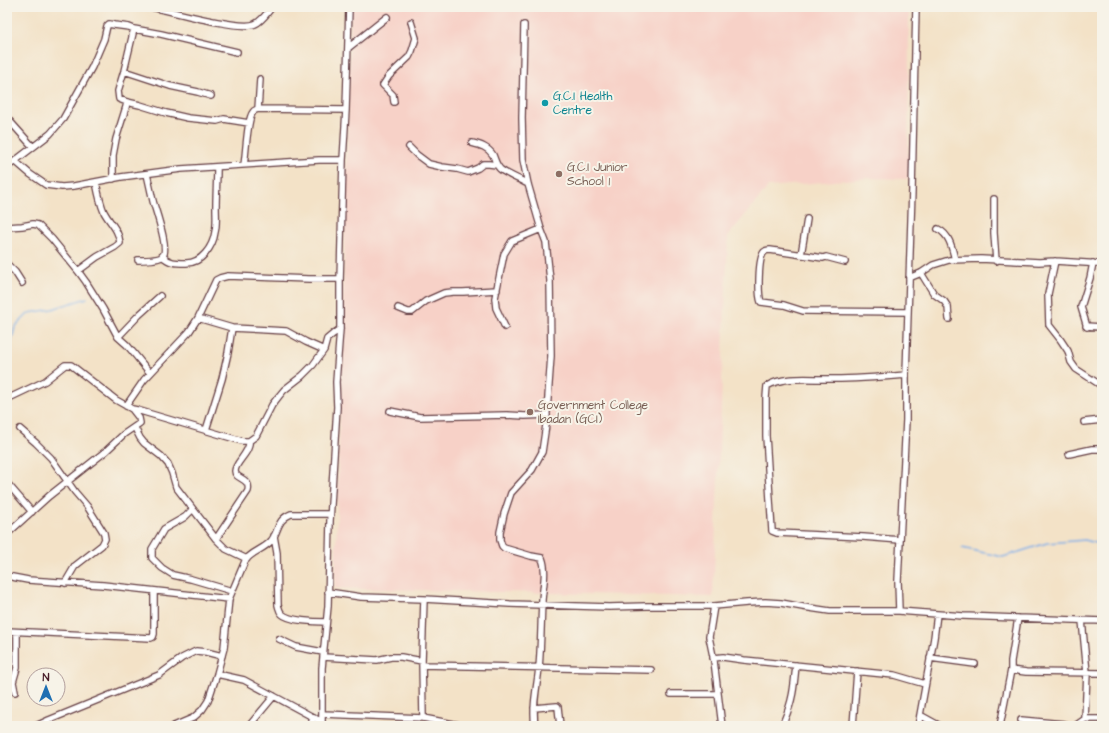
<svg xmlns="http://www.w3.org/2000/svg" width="1109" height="733" viewBox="0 0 1109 733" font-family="'Architects Daughter',sans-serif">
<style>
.built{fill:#f7d1c7}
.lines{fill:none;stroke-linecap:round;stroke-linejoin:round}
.stream{stroke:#7baee8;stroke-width:1.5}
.street-casing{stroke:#633c42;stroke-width:8}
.street{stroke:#fff;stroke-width:5.5}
.culture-dot{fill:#0f9aa8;stroke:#f7f3e8;stroke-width:1.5}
.education-dot{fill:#8d6e63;stroke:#f7f3e8;stroke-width:1.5}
.labels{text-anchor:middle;stroke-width:4;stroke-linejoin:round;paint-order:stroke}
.culture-label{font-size:12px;fill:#0d838f;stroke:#f7f3e8;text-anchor:start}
.education-label{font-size:12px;fill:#785e54;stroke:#f7f3e8;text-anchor:start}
</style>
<rect width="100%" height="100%" fill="#f7f3e8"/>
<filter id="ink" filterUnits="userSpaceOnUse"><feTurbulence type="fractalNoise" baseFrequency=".025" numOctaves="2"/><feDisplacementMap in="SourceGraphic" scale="8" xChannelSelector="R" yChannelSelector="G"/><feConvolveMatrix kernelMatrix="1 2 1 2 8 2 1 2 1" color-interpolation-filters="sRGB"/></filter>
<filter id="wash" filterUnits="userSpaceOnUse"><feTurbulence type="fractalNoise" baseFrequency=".012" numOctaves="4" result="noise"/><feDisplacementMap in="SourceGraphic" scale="16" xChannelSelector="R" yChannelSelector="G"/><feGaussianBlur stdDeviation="0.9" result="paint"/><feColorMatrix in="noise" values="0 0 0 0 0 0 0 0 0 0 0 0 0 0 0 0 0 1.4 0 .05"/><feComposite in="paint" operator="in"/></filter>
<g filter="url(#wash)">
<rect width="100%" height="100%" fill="#f3e2c7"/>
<path class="built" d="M 351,7 L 909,7 L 908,179 L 867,178 L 768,187 L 728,236 L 713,597 L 335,588 Z"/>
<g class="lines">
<path class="stream" d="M 7,353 L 10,348 L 15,327 L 29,313 L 52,309 L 87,298
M 962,548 L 1003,557 L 1047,543 L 1085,540 L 1102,545"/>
</g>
</g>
<g filter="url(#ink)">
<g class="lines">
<defs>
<path id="street" d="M 152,7 C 170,11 241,31 255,24 C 262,21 267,13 272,7
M 524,25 L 522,118 L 523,160 L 528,184 L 541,229 L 546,242 L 550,280 L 551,356 L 546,425 L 542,452 L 532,470 L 511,493 L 504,514 L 500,532 L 500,540 L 502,546 L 504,548 L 531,556 L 542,558 C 547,571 543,586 542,600 C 541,623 541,645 539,668 C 537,687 532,706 535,726
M 134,29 L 124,71 L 118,91 L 119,99 L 127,102 L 140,105 L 166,113 L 188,118 L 217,121 L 224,119 L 249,123
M 348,48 L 387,17
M 124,71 L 170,86 L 198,92 L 211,96
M 394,102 L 393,95 L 383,85 L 389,76 L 409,57 L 412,51 L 416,38 L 411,22
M 258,109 L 260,79
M 7,118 L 33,147
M 472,143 C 480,145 488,147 493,155 C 495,160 496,165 500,169 C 506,174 521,180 528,184
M 409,147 L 417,155 L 429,164 L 442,167 L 457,169 L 468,172 L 478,168 L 483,164 L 489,164 L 497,165
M 15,161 L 30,174 L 46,185 L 62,187 L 74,186 L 121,177 L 181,169 L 319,160 L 343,160
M 244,165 C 246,154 247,119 253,112 C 254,110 256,110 258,109 L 346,110
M 7,167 L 50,134 L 63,119 L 92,67 L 104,39 L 107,26 L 109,24 L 114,25 L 129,27 L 134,29 L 161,34 L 237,52
M 113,179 L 113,155 L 116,139 L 126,107 L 127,102
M 994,199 L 994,233 L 996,261
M 7,227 L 22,226 L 33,224 L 38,225 L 52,239 L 78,271 L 86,282 L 103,309 L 118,337 L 127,345 L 150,373
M 938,229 C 950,235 952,248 955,260
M 801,255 L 807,219
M 162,256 C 170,263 175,263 185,263 C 201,264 213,247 215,232 C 217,224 216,216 216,207 C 216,194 217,180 217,167
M 138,260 C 144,260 159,260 163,256 C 169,248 156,212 153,201 C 151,192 149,183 147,174
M 1055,261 L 1048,294 L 1049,325 L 1060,339 L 1068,351 L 1071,362 L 1076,369 L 1102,386
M 845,262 L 826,257 L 823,258 L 770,250 C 767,250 766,250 764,252 C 758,259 758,294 761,302 L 784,305 L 803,311 L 908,312
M 7,264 L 15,272 L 22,283
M 78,271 L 97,257 L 115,247 L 120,243 C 119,230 110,223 104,212 C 100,203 98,192 96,182
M 921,273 L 934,294 L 944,301 L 948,307 L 949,319
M 909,278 L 921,273 L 933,265 L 949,260 L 981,259 L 1039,262 L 1055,261 L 1102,264
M 398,308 L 408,312 L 412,312 L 426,301 L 444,293 L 453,292 L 463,292 L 497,290
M 198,318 L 232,328 L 286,331 L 306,342 L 324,350
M 1086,326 L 1101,327 L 1102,329
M 505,327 L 496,308 L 495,298 L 504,254 L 512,241 L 541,229
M 1087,327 L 1081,307 L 1090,278 L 1093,263
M 118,337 L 139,315 L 160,296
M 7,399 L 45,381 L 65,365 L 71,365 L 116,400 L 132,409 L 139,418 L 140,423 L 124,434 L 106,451 L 49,496 L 7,534
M 126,406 L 144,380 L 189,332 L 198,318 L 216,280 L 220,278 L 228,276 L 309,279 L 340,279
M 132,409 L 137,410 L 242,441 L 249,441 L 256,436 L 272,405 L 279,396 L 284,390 L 302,376 L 313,365 L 324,350 L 327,339 L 333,334 L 340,329
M 390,411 L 420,417 L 507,415 L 525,416 L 547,415
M 1084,422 L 1102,420
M 135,428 L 140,438 L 144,443 L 161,456 L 168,464 L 172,473 L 176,487 L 216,539 L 226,549 L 247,559
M 20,429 L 36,443 L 51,458 L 75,492 L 87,506 L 104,533 L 105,539 L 102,545 L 75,566 L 65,583
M 206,430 L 222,379 L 228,353 L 232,328
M 1069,454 L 1092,449 L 1102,449
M 7,483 L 32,512
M 193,509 L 185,517 L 164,529 L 152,549 L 152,558 L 162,568 L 173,575 L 191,579 L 232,591
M 274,536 L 277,553 L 278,605 C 279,608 279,611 282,614 C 289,621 316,622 326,622
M 216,539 L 248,491 C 251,477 235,480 235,471 C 235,462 251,452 249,441
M 900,540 L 863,537 L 777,533 L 772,531 L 766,436 L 766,398 L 767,386 C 785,375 814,380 834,379 C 858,379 882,377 906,375
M 7,576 L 28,580 L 103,585 L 229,599
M 328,592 L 361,597 L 424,599 L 510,604 L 609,607 L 647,606 L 714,606 L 747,603 L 765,602 L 781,603 L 803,607 L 830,611 L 899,611 L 963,616 L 1102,621
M 714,606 L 709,637 L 714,661 L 722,726
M 899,611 L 898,581 L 906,420 L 906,375 L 912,190 L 916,7
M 1018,618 L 1011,661 L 1011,670 L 1026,672 L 1102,673
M 1082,620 L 1087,673 L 1085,719
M 7,631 L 151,638 L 153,637 L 154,634 L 154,591
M 279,639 L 296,647 L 323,652
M 323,657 L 377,660 L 391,657 L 401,657 L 422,661
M 713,658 L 723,657 L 744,660 L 894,675 L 925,684
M 930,658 L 975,664
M 422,665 L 651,670
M 217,674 L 244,680 L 322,722
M 15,692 L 13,682 L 17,668 L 17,632
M 671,694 L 718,694
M 534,708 L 557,706 L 558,707 L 560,726
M 322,714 L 423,718 L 464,726
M 920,715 L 940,726
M 423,718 L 422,661 L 424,599
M 1021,720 L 1064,724 L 1069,726
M 784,721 C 793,700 794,687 796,665
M 36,726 L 49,720 L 159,675 L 182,658 L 196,651 L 206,652 L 222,656
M 174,726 L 193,718 L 202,710 L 208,701 L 217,674 L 224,648 L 229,599 L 245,561 C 252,551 263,550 271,541 C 279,532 276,520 291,514 L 330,514
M 249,726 L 274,696
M 309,726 L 314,717
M 322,726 L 322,668 L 328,606 L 330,521 L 337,407 L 336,382 L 340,329 L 340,282 L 343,160 L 346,110 L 349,7
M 853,726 L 857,671
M 918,726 L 934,638 L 937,614
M 1000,726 L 1011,670
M 1075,726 L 1085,719 L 1102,719"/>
</defs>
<use href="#street" class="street-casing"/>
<use href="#street" class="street"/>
</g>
</g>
<circle class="culture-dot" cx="545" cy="103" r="4"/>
<g class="education-dot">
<circle cx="559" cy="174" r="4"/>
<circle cx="530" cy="412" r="4"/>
</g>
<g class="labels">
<g class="culture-label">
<text x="553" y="100">G.C.I Health<tspan x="553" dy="14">Centre</tspan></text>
</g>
<g class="education-label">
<text x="567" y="171">G.C.I Junior<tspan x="567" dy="14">School 1</tspan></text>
<text x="538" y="409">Government College<tspan x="538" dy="14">Ibadan (GCI)</tspan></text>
</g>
</g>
<rect width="1109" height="733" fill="none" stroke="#f7f3e8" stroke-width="24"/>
<g transform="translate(46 687)"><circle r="19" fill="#f7f3e8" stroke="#b29e9c"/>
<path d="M0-3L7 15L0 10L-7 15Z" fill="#1f6fb2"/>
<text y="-6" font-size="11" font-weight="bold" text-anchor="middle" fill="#4a1f2b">N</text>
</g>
</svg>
